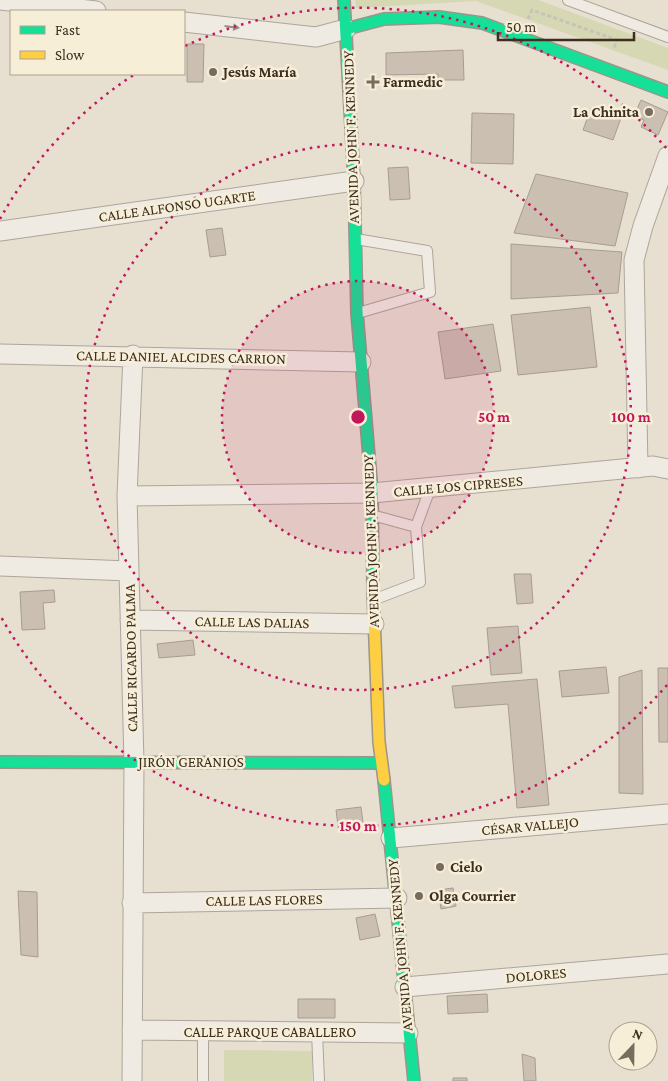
<svg xmlns="http://www.w3.org/2000/svg" width="668" height="1081" viewBox="0 0 668 1081" font-family="'Crimson Pro',serif">
<style>
.green{fill:#d6d7b3}
.building{fill:#cbbfb2;stroke:#a89c90}
.lines{fill:none;stroke-linecap:round;stroke-linejoin:round}
.lane-casing{stroke:#ada599;stroke-width:12}
.street-casing{stroke:#ada599;stroke-width:21}
.fast-casing{stroke:#9c958a;stroke-width:14}
.slow-casing{stroke:#9c958a;stroke-width:14}
.path{stroke:#c8c2b9;stroke-width:3;stroke-dasharray:4 2.5;stroke-linecap:butt}
.lane{stroke:#efebe3;stroke-width:10}
.street{stroke:#efebe3;stroke-width:19}
.fast{stroke:#16e098;stroke-width:11}
.slow{stroke:#ffcf43;stroke-width:11}
.oneway{fill:#968c82}
.ring{fill:none;stroke:#c2185b;stroke-width:2.5;stroke-dasharray:2.5 5}
.poi-dot{fill:#786c5e;stroke:#f7eed8;stroke-width:2}
.labels{text-anchor:middle;stroke-width:5;stroke-linejoin:round;paint-order:stroke}
.poi-label{font-size:15px;font-weight:bold;fill:#3d2e20;stroke:#f7eed8;text-anchor:start}
.street-label{font-size:15px;fill:#3d2e20;stroke:#f7eed8}
.centre{fill:#c2185b;stroke:#f7eed8;stroke-width:2.5}
.ring-label{font-size:15px;text-anchor:middle;font-weight:bold;fill:#c2185b;stroke:#f7eed8;stroke-width:5;stroke-linejoin:round;paint-order:stroke}
</style>
<rect width="100%" height="100%" fill="#e7e0d1"/>
<path class="green" d="M 355,0 L 538,0 L 668,48 L 668,70 L 476,1 L 356,8 Z
M 224,1050 L 312,1051 L 312,1081 L 224,1081 Z"/>
<path class="building" d="M 187,44 L 204,44 L 203,82 L 187,82 Z
M 463,50 L 464,80 L 438,80 L 438,74 L 386,75 L 386,53 Z
M 641,100 L 668,112 L 658,135 L 641,127 L 644,120 L 634,116 Z
M 591,108 L 621,118 L 613,140 L 583,130 Z
M 472,113 L 514,114 L 513,164 L 471,163 Z
M 408,167 L 410,199 L 390,200 L 388,168 Z
M 536,174 L 628,193 L 615,246 L 514,233 Z
M 222,228 L 226,255 L 210,257 L 206,230 Z
M 511,244 L 622,252 L 618,293 L 511,299 Z
M 590,307 L 597,367 L 518,375 L 511,315 Z
M 493,324 L 501,371 L 445,379 L 438,332 Z
M 514,574 L 531,574 L 533,603 L 517,604 Z
M 54,590 L 55,602 L 43,603 L 45,629 L 22,630 L 20,592 Z
M 518,626 L 522,673 L 491,675 L 487,628 Z
M 193,640 L 195,655 L 159,658 L 157,644 Z
M 606,667 L 609,693 L 562,697 L 559,671 Z
M 658,668 L 668,668 L 668,742 L 659,742 Z
M 642,670 L 643,794 L 619,793 L 619,677 Z
M 537,679 L 549,805 L 517,808 L 508,704 L 455,708 L 452,686 Z
M 361,807 L 364,830 L 339,833 L 336,810 Z
M 453,888 L 456,906 L 441,909 L 438,890 Z
M 18,891 L 37,892 L 38,957 L 21,955 Z
M 375,914 L 380,936 L 360,940 L 356,918 Z
M 487,994 L 488,1012 L 448,1014 L 447,996 Z
M 298,999 L 335,999 L 335,1018 L 298,1018 Z
M 522,1054 L 535,1058 L 536,1081 L 524,1081 Z
M 453,1078 L 467,1078 L 467,1081 L 453,1081 Z"/>
<g class="lines">
<defs>
<path id="lane" d="M 568,0 L 668,37
M 356,239 L 427,251 L 430,292 L 358,313
M 372,515 L 416,527 L 420,582 L 373,600
M 416,527 L 430,489
M 203,1031 L 203,1081
M 317,1032 L 319,1081"/>
<path id="street" d="M 1,0 L 96,11
M 184,22 L 316,37 L 346,29
M 0,231 L 354,181
M 0,354 L 361,362
M 638,468 L 634,260 L 643,226 L 668,156
M 127,496 L 372,493 L 653,466 L 668,469
M 0,566 L 129,571
M 130,620 L 374,624
M 391,838 L 668,814
M 132,903 L 397,898
M 405,987 L 668,964
M 132,1030 L 408,1033
M 132,1081 L 134,762 L 127,496 L 133,355"/>
<path id="fast" d="M 344,0 L 354,181 L 357,313 L 372,493 L 373,591
M 346,29 L 384,19 L 439,17 L 482,23 L 668,92
M 0,762 L 381,763
M 384,780 L 414,1081"/>
<path id="slow" d="M 373,591 L 379,742 L 384,780"/>
</defs>
<use href="#lane" class="lane-casing"/>
<use href="#street" class="street-casing"/>
<use href="#fast" class="fast-casing"/>
<use href="#slow" class="slow-casing"/>
<path class="path" d="M 528,19 L 532,10 L 617,40 L 614,48"/>
<use href="#lane" class="lane"/>
<use href="#street" class="street"/>
<use href="#fast" class="fast"/>
<use href="#slow" class="slow"/>
</g>
<defs><path id="oneway-solid" d="M-6-.8H1V-3.2L6.5 0L1 3.2V.8H-6Z" transform="scale(1.25)"/></defs>
<use class="oneway" href="#oneway-solid" transform="translate(232 27) rotate(7)"/>
<circle cx="358" cy="417" r="136" fill="#c2185b" fill-opacity=".12"/>
<g class="ring">
<circle cx="358" cy="417" r="136"/>
<circle cx="358" cy="417" r="273"/>
<path d="M667 685A409 409 0 0 1 0 615M0 219A409 409 0 0 1 135 74M185 46A409 409 0 0 1 667 149"/>
</g>
<g class="poi-dot">
<circle cx="213" cy="72" r="5"/>
<path d="M370.5 74.5h5v5h5v5h-5v5h-5v-5h-5v-5h5z"/>
<circle cx="649" cy="112" r="5"/>
<circle cx="440" cy="867" r="5"/>
<circle cx="419" cy="896" r="5"/>
</g>
<g class="labels">
<g class="poi-label">
<text x="223" y="77">Jesús María</text>
<text x="383" y="87">Farmedic</text>
<text x="639" y="117" text-anchor="end">La Chinita</text>
<text x="450" y="872">Cielo</text>
<text x="429" y="901">Olga Courrier</text>
</g>
<g class="street-label">
<text transform="translate(351 137) rotate(-92)" y="5">AVENIDA JOHN F. KENNEDY</text>
<text transform="translate(177 206) rotate(-8)" y="5">CALLE ALFONSO UGARTE</text>
<text transform="translate(181 357) rotate(1)" y="5">CALLE DANIEL ALCIDES CARRION</text>
<text transform="translate(458 486) rotate(-5)" y="5">CALLE LOS CIPRESES</text>
<text transform="translate(371 541) rotate(-92)" y="5">AVENIDA JOHN F. KENNEDY</text>
<text transform="translate(252 622) rotate(1)" y="5">CALLE LAS DALIAS</text>
<text transform="translate(131 658) rotate(-91)" y="5">CALLE RICARDO PALMA</text>
<text x="191" y="767">JIRÓN GERANIOS</text>
<text transform="translate(530 826) rotate(-5)" y="5">CÉSAR VALLEJO</text>
<text transform="translate(264 900) rotate(-1)" y="5">CALLE LAS FLORES</text>
<text transform="translate(400 945) rotate(-95)" y="5">AVENIDA JOHN F. KENNEDY</text>
<text transform="translate(536 975) rotate(-5)" y="5">DOLORES</text>
<text x="270" y="1037">CALLE PARQUE CABALLERO</text>
</g>
</g>
<circle cx="358" cy="417" r="8" class="centre"/>
<g class="ring-label">
<text x="494" y="422">50 m</text>
<text x="631" y="422">100 m</text>
<text x="358" y="831">150 m</text>
</g>
<rect x="10" y="10" width="175" height="65" fill="#f7eed8" stroke="#ada18e"/>
<rect x="20" y="26" width="25" height="8" fill="#16e098" stroke="#ada18e"/>
<text x="55" y="35" font-size="15" fill="#3d2e20">Fast</text>
<rect x="20" y="51" width="25" height="8" fill="#ffcf43" stroke="#ada18e"/>
<text x="55" y="60" font-size="15" fill="#3d2e20">Slow</text>
<g transform="translate(633 1046) rotate(22)"><circle r="24" fill="#f7eed8" stroke="#ada18e"/>
<path d="M0-4L9 19L0 12L-9 19Z" fill="#786c5e"/>
<text y="-8" font-size="14" font-weight="bold" text-anchor="middle" fill="#3d2e20">N</text>
</g>
<path d="M498 32v8h136v-8" fill="none" stroke="#3d2e20" stroke-width="2.5"/>
<text x="506" y="32" font-size="15" fill="#3d2e20" stroke="#f7eed8" stroke-width="4" paint-order="stroke">50 m</text>
</svg>
